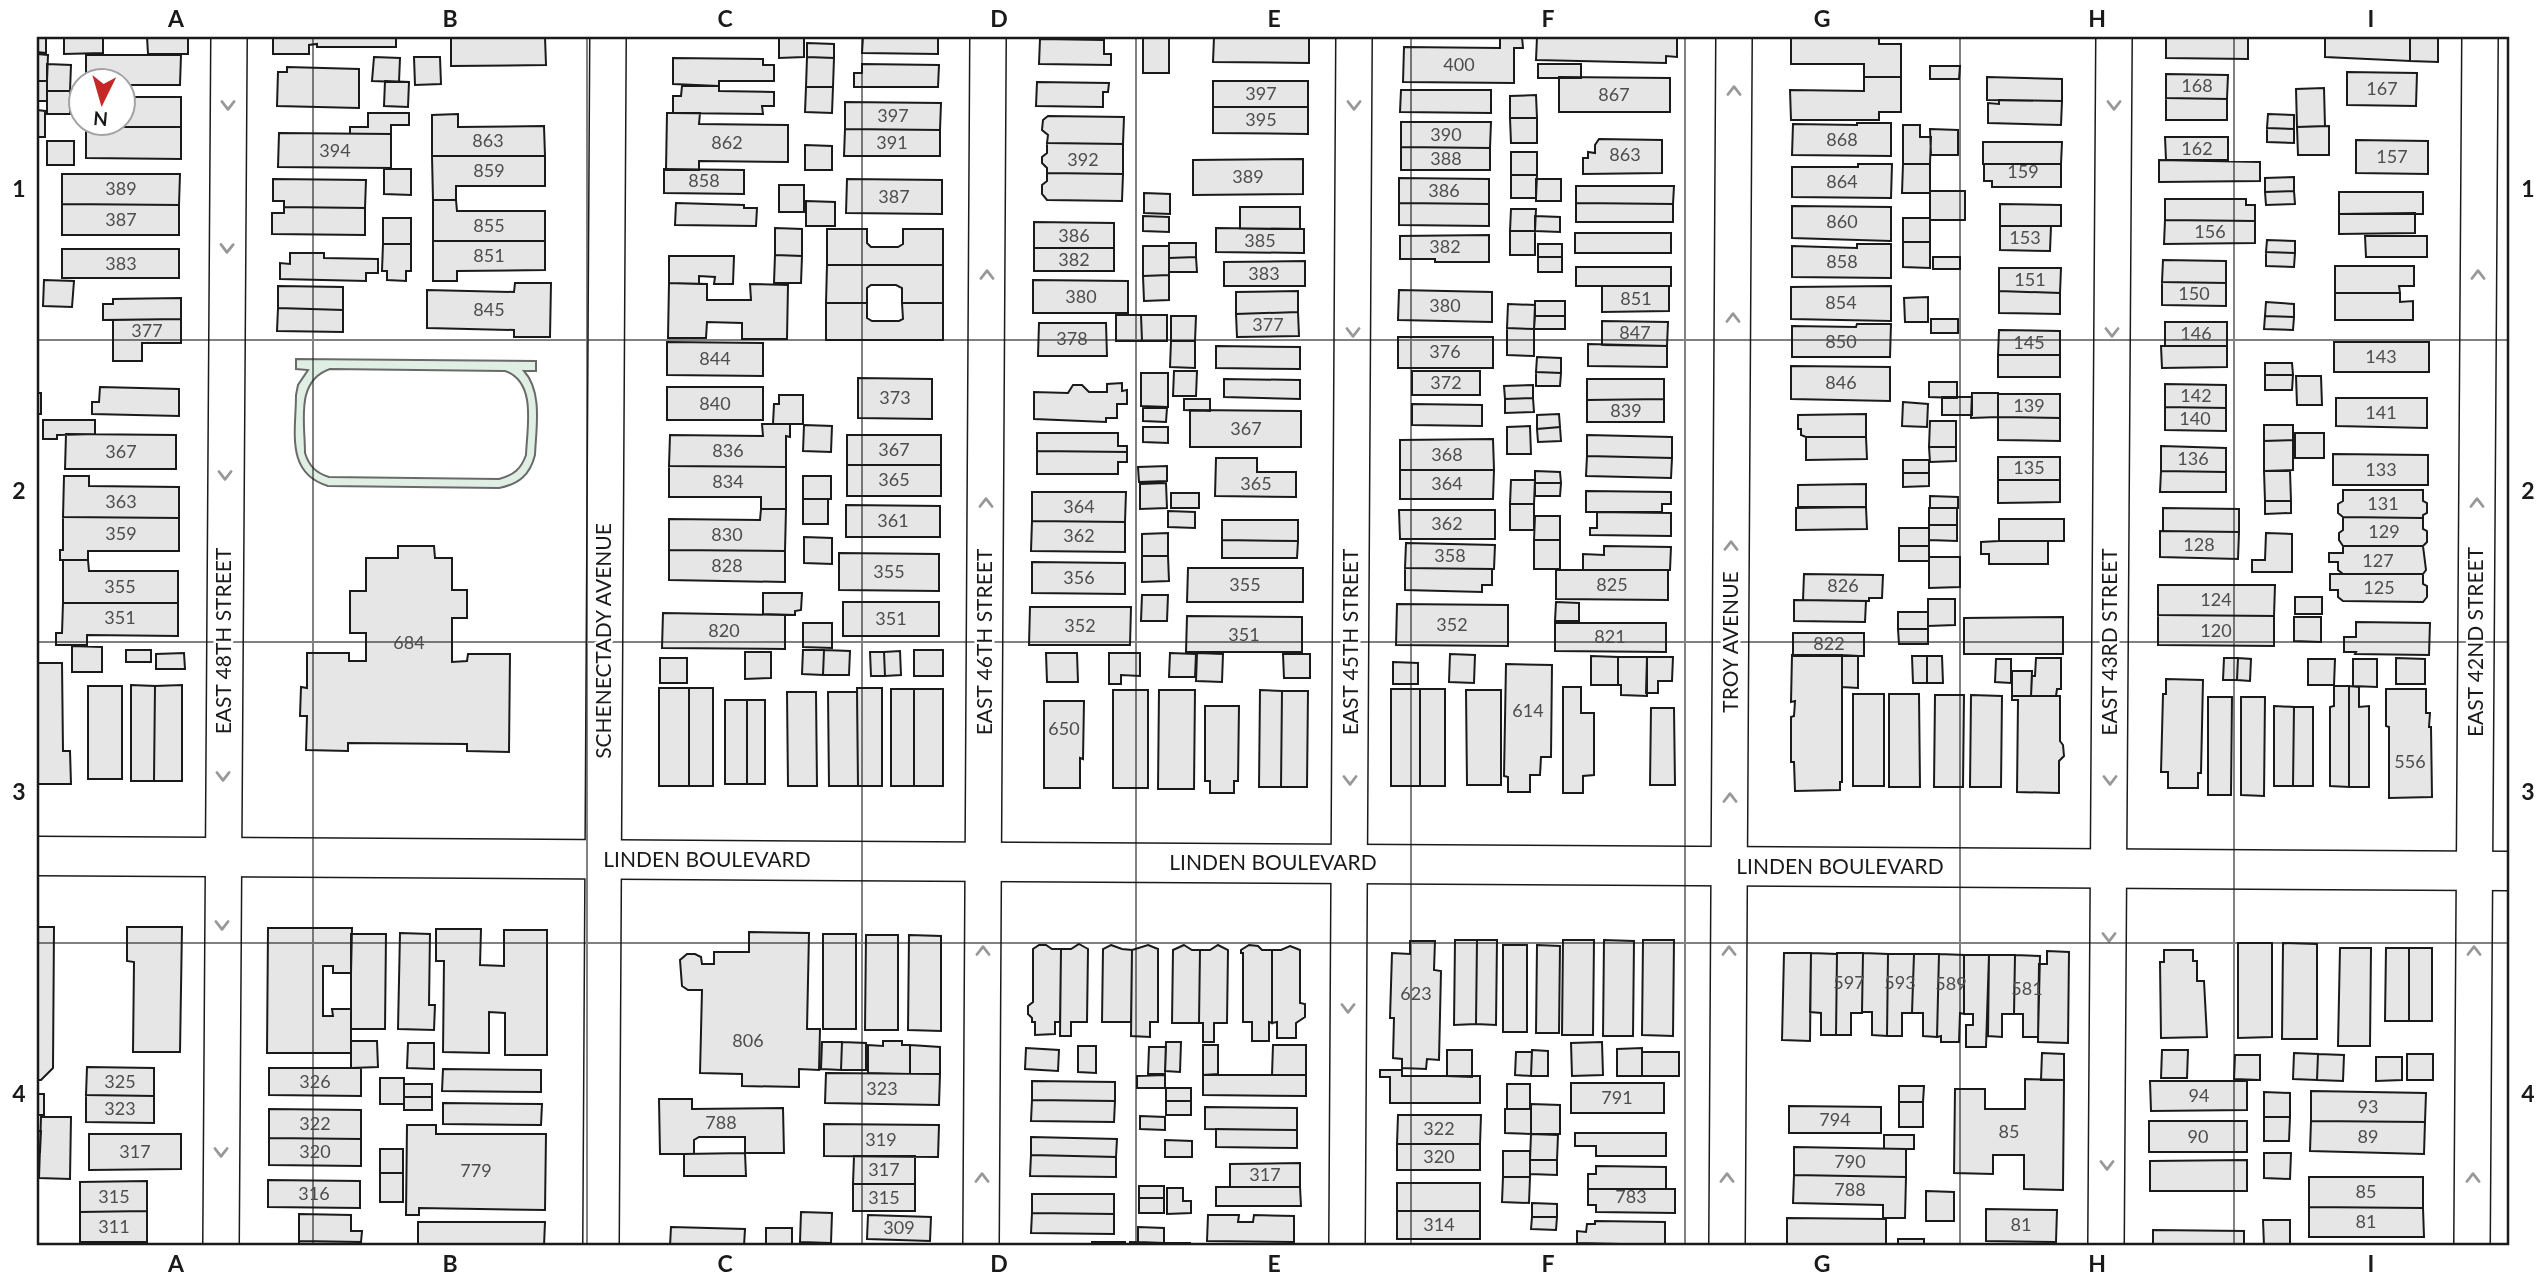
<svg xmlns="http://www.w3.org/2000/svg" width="2547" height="1283" viewBox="0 0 2547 1283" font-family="Lato,sans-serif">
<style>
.green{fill:#e0efe3;stroke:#6a6a6a;stroke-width:2;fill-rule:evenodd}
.building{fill:#e6e6e6;stroke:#1a1a1a;stroke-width:2}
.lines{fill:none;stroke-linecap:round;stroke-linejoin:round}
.minor-casing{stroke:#1a1a1a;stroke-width:38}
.highway-casing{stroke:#1a1a1a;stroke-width:41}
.minor{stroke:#fff;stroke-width:35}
.highway{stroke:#fff;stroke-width:38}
.oneway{stroke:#989898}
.grid{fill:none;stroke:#1a1a1a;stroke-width:2;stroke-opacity:0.55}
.labels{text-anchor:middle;stroke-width:5;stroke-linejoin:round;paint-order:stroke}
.number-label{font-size:18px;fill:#4d4d4d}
.street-label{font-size:21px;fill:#1a1a1a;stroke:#fff}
.neatline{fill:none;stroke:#1a1a1a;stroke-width:2.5}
.grid-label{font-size:23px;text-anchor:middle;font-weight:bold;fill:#1a1a1a}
</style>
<rect width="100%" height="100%" fill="#fff"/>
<path class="green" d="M 296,359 L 536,361 L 536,371 L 524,371 C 543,392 536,429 535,455 C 530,475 519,484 499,488 L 328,486 C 285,473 296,431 296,395 L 298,385 L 308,370 L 296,369 ZM 330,369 L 505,371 C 537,382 527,427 526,455 C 521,469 514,475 499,479 L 329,477 C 316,473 309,466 305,453 C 305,422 295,381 330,369 Z"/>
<path class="building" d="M 37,37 L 46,37 L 46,53 L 37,52 Z
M 64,37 L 103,37 L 103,53 L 64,54 Z
M 147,37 L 188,37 L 188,54 L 148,54 Z
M 273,37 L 396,37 L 396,47 L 317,47 L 317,44 L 309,45 L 309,54 L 273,54 Z
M 451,37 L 545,37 L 546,65 L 451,66 Z
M 779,37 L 804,37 L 804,57 L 779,58 Z
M 863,37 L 938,37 L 938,54 L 862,53 Z
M 1143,37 L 1169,37 L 1169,73 L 1143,73 Z
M 1214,37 L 1309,37 L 1309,63 L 1213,62 Z
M 1500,37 L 1522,37 L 1523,48 L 1514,48 L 1514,83 L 1403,82 L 1404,47 L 1500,48 Z
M 1537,37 L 1677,37 L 1677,57 L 1666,56 L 1666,63 L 1536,60 Z
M 1791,37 L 1879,37 L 1879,44 L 1901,44 L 1901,77 L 1864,77 L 1864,64 L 1791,64 Z
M 2166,37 L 2248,37 L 2248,59 L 2166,58 Z
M 2325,37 L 2410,37 L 2410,61 L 2325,57 Z
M 2410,37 L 2438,37 L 2438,62 L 2410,61 Z
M 1040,39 L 1104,40 L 1104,54 L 1111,54 L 1111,65 L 1039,64 Z
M 807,43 L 834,44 L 834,58 L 807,57 Z
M 37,54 L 48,55 L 47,81 L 37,81 Z
M 86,55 L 181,55 L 180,85 L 122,85 L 122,80 L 86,80 Z
M 374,57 L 400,58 L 399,82 L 372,81 Z
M 414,57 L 440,57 L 441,84 L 415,85 Z
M 807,57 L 834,58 L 833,87 L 806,87 Z
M 673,58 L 763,59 L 763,65 L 774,65 L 774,81 L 719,81 L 719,86 L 673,84 Z
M 47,64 L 71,65 L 70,91 L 47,91 Z
M 862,64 L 939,65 L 938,87 L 854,87 L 854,73 L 862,73 Z
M 1538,64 L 1581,64 L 1581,78 L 1538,78 Z
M 1930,66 L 1960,66 L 1959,79 L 1930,79 Z
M 287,67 L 359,69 L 359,108 L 277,106 L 278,72 L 287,72 Z
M 2347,72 L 2417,73 L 2416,106 L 2347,105 Z
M 2166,74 L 2228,75 L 2227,99 L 2166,98 Z
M 1559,77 L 1670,78 L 1670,112 L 1559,112 Z
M 1864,77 L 1901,77 L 1901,112 L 1879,112 L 1879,120 L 1791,120 L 1790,90 L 1864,91 Z
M 1987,77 L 2062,79 L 2062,101 L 1987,100 Z
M 37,81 L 47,81 L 47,101 L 37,101 Z
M 385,81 L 409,82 L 408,107 L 384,106 Z
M 1213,81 L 1308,81 L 1308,107 L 1213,107 Z
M 1037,82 L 1109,83 L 1108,92 L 1103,92 L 1103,107 L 1036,106 Z
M 682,86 L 719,86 L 719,91 L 774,92 L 774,106 L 762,106 L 763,114 L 673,113 L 673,96 L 681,96 Z
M 806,87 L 833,87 L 832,113 L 805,112 Z
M 2324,88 L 2325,126 L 2297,127 L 2296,89 Z
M 1401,90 L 1491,90 L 1491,113 L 1400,112 Z
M 47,91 L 70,91 L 70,114 L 47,114 Z
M 1536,95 L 1537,118 L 1510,118 L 1510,96 Z
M 122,97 L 181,97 L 181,127 L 86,127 L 86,122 L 122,122 Z
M 2166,98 L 2227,99 L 2227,120 L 2166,120 Z
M 1999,100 L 2062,101 L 2061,125 L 1988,123 L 1988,103 L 1999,104 Z
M 845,102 L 941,103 L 940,130 L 845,129 Z
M 1213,107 L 1308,107 L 1308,134 L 1213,133 Z
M 37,110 L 45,111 L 45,137 L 37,137 Z
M 368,113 L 409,113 L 409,125 L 391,125 L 391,134 L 350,134 L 350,127 L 368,127 Z
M 667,113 L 700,113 L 699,124 L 788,125 L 788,162 L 699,161 L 699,170 L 666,170 Z
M 458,114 L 458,127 L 544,126 L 545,156 L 432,156 L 432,115 Z
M 2268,114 L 2294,115 L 2294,129 L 2267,128 Z
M 1048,116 L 1124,117 L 1123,144 L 1047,143 L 1048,135 L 1042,130 L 1043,120 Z
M 1510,118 L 1537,118 L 1537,143 L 1511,143 Z
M 1401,122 L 1491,122 L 1490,148 L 1401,147 Z
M 1857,123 L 1891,123 L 1891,156 L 1792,155 L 1793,124 L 1857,125 Z
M 1903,125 L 1920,125 L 1920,137 L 1931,137 L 1930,164 L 1903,164 Z
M 2329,126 L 2329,155 L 2298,155 L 2297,127 Z
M 86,127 L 181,127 L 181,159 L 86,158 Z
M 2267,128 L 2294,129 L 2294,143 L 2267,142 Z
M 845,129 L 940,130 L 940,156 L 844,156 Z
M 1930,129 L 1958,130 L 1958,155 L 1931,155 Z
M 279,133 L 391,134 L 391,168 L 278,167 Z
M 2165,137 L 2228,137 L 2228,160 L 2166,160 Z
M 1599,139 L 1662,140 L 1662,173 L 1583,174 L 1583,158 L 1588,158 L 1588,152 L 1595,153 L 1595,145 Z
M 2356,140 L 2428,141 L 2428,174 L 2356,173 Z
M 47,141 L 74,141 L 74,165 L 47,165 Z
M 1983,142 L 2062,142 L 2061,164 L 1983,164 Z
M 1047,143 L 1123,144 L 1123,174 L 1047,173 L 1047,168 L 1042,163 L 1042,157 L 1047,153 Z
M 805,145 L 832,146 L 832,170 L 805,170 Z
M 1401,147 L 1490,148 L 1490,170 L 1401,170 Z
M 1511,152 L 1537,152 L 1537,175 L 1511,175 Z
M 432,156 L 545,156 L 545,186 L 456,186 L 456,200 L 433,200 Z
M 1303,159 L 1303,194 L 1193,195 L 1193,160 Z
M 2159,160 L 2260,162 L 2260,181 L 2159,182 Z
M 1858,164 L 1892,164 L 1891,198 L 1792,197 L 1792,167 L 1858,167 Z
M 1903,164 L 1930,164 L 1930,193 L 1902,193 Z
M 1984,164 L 2061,164 L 2061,187 L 1992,187 L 1992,181 L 1984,181 Z
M 384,169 L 411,169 L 411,195 L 384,194 Z
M 664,169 L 744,170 L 744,194 L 664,193 Z
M 1047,173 L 1123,174 L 1122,201 L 1047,200 L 1042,194 L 1042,185 L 1047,181 Z
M 62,174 L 180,174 L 179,205 L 62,204 Z
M 1511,175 L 1537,175 L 1536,198 L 1511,198 Z
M 2294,177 L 2294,191 L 2265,192 L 2265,178 Z
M 1399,178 L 1489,179 L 1489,204 L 1399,203 Z
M 273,179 L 366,180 L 365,208 L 284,207 L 284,201 L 273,201 Z
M 847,179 L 942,180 L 942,214 L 846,213 Z
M 1536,179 L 1561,179 L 1561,201 L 1536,201 Z
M 779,185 L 804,185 L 804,212 L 779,212 Z
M 1576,186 L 1674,186 L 1673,204 L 1576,203 Z
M 1930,191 L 1965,191 L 1965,220 L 1930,220 Z
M 2294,191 L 2295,204 L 2266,205 L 2265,192 Z
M 2339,192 L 2423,192 L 2423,214 L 2339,214 Z
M 1144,193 L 1170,194 L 1170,214 L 1144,213 Z
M 2165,199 L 2246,199 L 2246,205 L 2255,205 L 2255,221 L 2165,220 Z
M 433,200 L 456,200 L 457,211 L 545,211 L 545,241 L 433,241 Z
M 806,201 L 835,202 L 835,226 L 806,226 Z
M 676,203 L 744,205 L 744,208 L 757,208 L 756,226 L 675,225 Z
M 1399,203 L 1489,204 L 1489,226 L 1399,225 Z
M 1576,203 L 1673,204 L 1673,222 L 1576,222 Z
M 62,204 L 179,205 L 179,235 L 62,235 Z
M 2000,204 L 2061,205 L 2061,226 L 2000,226 Z
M 1792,206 L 1891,207 L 1891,241 L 1792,238 Z
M 284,207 L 365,208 L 365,235 L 272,234 L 272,213 L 284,213 Z
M 1240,207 L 1300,207 L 1300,229 L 1240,229 Z
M 1511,209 L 1536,209 L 1535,231 L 1510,231 Z
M 2415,213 L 2415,233 L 2339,234 L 2339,214 Z
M 1143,216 L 1169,217 L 1169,232 L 1143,231 Z
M 1535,216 L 1560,217 L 1560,232 L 1535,231 Z
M 383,218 L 411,218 L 411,244 L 383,244 Z
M 1903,218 L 1930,218 L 1930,242 L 1903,242 Z
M 2165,220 L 2255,221 L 2255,243 L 2164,244 Z
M 1034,222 L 1114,223 L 1114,248 L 1034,248 Z
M 2000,226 L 2051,226 L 2050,251 L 2000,250 Z
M 775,228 L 802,229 L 802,256 L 775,255 Z
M 1216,228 L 1304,229 L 1304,253 L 1216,252 Z
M 827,229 L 867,229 L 867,243 L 871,247 L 898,247 L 903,244 L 903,229 L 943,229 L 943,265 L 827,265 Z
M 1510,231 L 1535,231 L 1535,255 L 1510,255 Z
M 1575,233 L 1671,233 L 1671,253 L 1575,253 Z
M 1489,235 L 1489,262 L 1435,262 L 1435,259 L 1400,259 L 1400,236 Z
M 2365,236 L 2427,236 L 2427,257 L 2366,257 Z
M 2267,240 L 2295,241 L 2295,253 L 2266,252 Z
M 433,241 L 545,241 L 545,270 L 457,271 L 457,281 L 433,281 Z
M 1903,242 L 1930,242 L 1930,268 L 1903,267 Z
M 1169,243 L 1196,243 L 1196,257 L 1169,258 Z
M 383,244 L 411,244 L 411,271 L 406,271 L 406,281 L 387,280 L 387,271 L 382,271 Z
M 1538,244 L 1562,244 L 1562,257 L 1538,257 Z
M 1857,244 L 1891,244 L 1891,278 L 1792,277 L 1792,246 L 1857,248 Z
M 1143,246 L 1169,246 L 1169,275 L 1143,276 Z
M 1034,248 L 1114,248 L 1114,271 L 1034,271 Z
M 62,249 L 179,249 L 179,278 L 62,278 Z
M 2266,252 L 2295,253 L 2294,267 L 2266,266 Z
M 290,253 L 324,253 L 324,258 L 378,259 L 378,273 L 366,273 L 366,281 L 280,279 L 280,263 L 290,264 Z
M 775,255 L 802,256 L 801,283 L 774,283 Z
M 669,256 L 734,256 L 733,284 L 714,284 L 715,277 L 699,276 L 699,284 L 669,283 Z
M 1196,257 L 1197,272 L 1169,272 L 1169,258 Z
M 1538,257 L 1562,257 L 1562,272 L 1538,272 Z
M 1933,257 L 1960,257 L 1960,269 L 1933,269 Z
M 2163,260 L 2226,261 L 2226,283 L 2162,282 Z
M 1305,261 L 1305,286 L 1224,286 L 1224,262 Z
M 827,265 L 943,265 L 943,303 L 902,303 L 902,288 L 896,285 L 871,285 L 867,288 L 867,303 L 826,303 Z
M 2335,266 L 2414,266 L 2414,286 L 2399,286 L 2400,293 L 2335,293 Z
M 1576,267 L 1671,267 L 1671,286 L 1576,286 Z
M 1999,268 L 2061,268 L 2060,293 L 1999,291 Z
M 1169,275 L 1169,300 L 1144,301 L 1143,276 Z
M 44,280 L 74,281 L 72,307 L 43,306 Z
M 1033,280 L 1128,281 L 1128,313 L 1033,313 Z
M 2162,282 L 2226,283 L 2226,306 L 2162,305 Z
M 515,283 L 551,283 L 550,337 L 514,337 L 514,330 L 427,328 L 427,290 L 514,292 Z
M 669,283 L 707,284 L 707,300 L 751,300 L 750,284 L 788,285 L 787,339 L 742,339 L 742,323 L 707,322 L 706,338 L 668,338 Z
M 278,286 L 343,287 L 343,310 L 278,308 Z
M 1602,286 L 1669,286 L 1669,311 L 1602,312 Z
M 1891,286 L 1891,321 L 1791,319 L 1791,287 Z
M 1399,290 L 1492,292 L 1492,322 L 1398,320 Z
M 1298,291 L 1298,312 L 1236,314 L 1236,292 Z
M 1999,291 L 2060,293 L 2060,314 L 1999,313 Z
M 2335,293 L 2400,293 L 2400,302 L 2413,301 L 2413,320 L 2335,320 Z
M 1928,297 L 1928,322 L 1905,322 L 1904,298 Z
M 181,298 L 181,319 L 103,320 L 103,304 L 113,304 L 113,299 Z
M 1535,301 L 1565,301 L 1565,316 L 1535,316 Z
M 2266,302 L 2294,304 L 2294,317 L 2265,316 Z
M 826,303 L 867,303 L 867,318 L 872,321 L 899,321 L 903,319 L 902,303 L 943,303 L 943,340 L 826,340 Z
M 1508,304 L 1535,305 L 1534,329 L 1507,328 Z
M 278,308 L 343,310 L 343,332 L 277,331 Z
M 1298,312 L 1299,336 L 1237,337 L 1236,314 Z
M 1116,315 L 1141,315 L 1142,341 L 1116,341 Z
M 1141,315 L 1167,315 L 1167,341 L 1142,341 Z
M 1171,316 L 1196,316 L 1195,341 L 1171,341 Z
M 1535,316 L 1565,316 L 1565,329 L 1534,329 Z
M 2265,316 L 2294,317 L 2293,330 L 2264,329 Z
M 181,319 L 181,343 L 142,343 L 142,361 L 113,361 L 113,320 Z
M 1931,319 L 1958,319 L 1958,333 L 1931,333 Z
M 1602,321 L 1668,322 L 1667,346 L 1602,345 Z
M 2165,322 L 2227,322 L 2227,346 L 2165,346 Z
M 1039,323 L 1106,323 L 1107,356 L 1038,356 Z
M 1857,324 L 1891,324 L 1890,357 L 1792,357 L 1792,326 L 1856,327 Z
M 1507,328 L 1534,329 L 1534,356 L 1507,355 Z
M 1999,330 L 2060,331 L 2060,355 L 1998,355 Z
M 1398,337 L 1493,337 L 1493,368 L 1398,368 Z
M 1171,341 L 1195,341 L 1195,368 L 1170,367 Z
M 667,342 L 763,343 L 763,376 L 667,375 Z
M 2334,342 L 2429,342 L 2429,372 L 2334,372 Z
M 1588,344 L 1667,346 L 1667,367 L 1588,366 Z
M 1216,346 L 1300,347 L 1300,369 L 1216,368 Z
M 2161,346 L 2227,346 L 2227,367 L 2162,368 Z
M 1998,355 L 2060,355 L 2060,377 L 1998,377 Z
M 1537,357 L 1561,358 L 1561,373 L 1536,372 Z
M 2265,363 L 2292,363 L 2293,375 L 2265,375 Z
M 1791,366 L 1890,367 L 1890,401 L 1791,399 Z
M 1174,371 L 1197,371 L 1196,396 L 1173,396 Z
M 1412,371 L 1480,371 L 1480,395 L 1412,395 Z
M 1536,372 L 1561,373 L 1560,386 L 1536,386 Z
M 1141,373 L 1168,373 L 1168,407 L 1141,406 Z
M 2265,375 L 2293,375 L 2292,390 L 2265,390 Z
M 2296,376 L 2321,376 L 2322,405 L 2297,405 Z
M 858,378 L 932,379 L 932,419 L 858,418 Z
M 1224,379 L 1300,380 L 1300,399 L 1224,397 Z
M 1587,379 L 1664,379 L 1664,399 L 1587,400 Z
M 1929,382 L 1957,382 L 1957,398 L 1929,397 Z
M 1122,383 L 1122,391 L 1127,390 L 1127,404 L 1117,404 L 1117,418 L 1106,418 L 1106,422 L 1034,419 L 1034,392 L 1068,393 L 1073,385 L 1082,385 L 1089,392 L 1107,392 L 1107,384 Z
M 2165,384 L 2226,385 L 2226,408 L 2165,407 Z
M 1533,385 L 1533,398 L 1505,399 L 1504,386 Z
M 100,387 L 179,389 L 179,416 L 92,414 L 92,402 L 99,402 Z
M 667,387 L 763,387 L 763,420 L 667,420 Z
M 37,393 L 41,393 L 41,414 L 37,414 Z
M 1972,393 L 1998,393 L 1998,417 L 1971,418 Z
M 1998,394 L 2060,394 L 2060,418 L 1998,417 Z
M 779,395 L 803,395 L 803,424 L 773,424 L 774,404 L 779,404 Z
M 1942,397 L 1972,397 L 1972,415 L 1942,415 Z
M 1533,398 L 1534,412 L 1505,413 L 1505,399 Z
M 2336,398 L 2427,398 L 2427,428 L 2336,426 Z
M 1184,399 L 1210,399 L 1210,411 L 1184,410 Z
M 1664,399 L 1664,422 L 1587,422 L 1587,400 Z
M 1903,402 L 1928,404 L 1927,427 L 1902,426 Z
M 1412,404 L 1482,405 L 1482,426 L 1412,425 Z
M 2165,407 L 2226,408 L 2226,431 L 2165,430 Z
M 1143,408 L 1167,408 L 1166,422 L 1143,421 Z
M 1190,410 L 1301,411 L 1301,447 L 1190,447 Z
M 1559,414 L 1560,427 L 1537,429 L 1537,415 Z
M 1866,414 L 1866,437 L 1806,437 L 1801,435 L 1801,429 L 1798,429 L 1798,415 Z
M 1998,417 L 2060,418 L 2060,441 L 1998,440 Z
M 43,420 L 95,420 L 95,434 L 57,435 L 57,439 L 43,439 Z
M 1930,421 L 1956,421 L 1956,447 L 1929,447 Z
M 762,424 L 790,424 L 790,437 L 786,436 L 786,467 L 669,466 L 670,435 L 763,436 Z
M 804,425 L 832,426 L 831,452 L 803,451 Z
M 2264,425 L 2293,425 L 2293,440 L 2264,441 Z
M 1530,426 L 1531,454 L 1507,454 L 1507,427 Z
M 1143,427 L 1168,427 L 1168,443 L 1143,442 Z
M 1560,427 L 1561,441 L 1538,442 L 1537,429 Z
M 1037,433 L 1118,433 L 1118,446 L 1127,446 L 1127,452 L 1037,451 Z
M 2295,433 L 2324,433 L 2324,458 L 2295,458 Z
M 66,434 L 176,435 L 176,469 L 65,469 Z
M 847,435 L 941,435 L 941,465 L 847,465 Z
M 1587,435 L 1672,437 L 1672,458 L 1587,456 Z
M 1806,437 L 1866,437 L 1867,459 L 1806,460 Z
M 1493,439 L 1494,470 L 1400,470 L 1400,440 Z
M 2293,440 L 2293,470 L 2264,471 L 2264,441 Z
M 2161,446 L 2226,448 L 2226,472 L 2161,471 Z
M 1929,447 L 1956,447 L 1956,461 L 1930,462 Z
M 1037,451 L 1127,452 L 1127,462 L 1118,462 L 1118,474 L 1037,474 Z
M 2333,454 L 2428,455 L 2428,485 L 2333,485 Z
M 1587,456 L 1672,458 L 1671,478 L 1586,476 Z
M 1998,457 L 2060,457 L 2060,480 L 1998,480 Z
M 1216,458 L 1257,458 L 1257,472 L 1296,472 L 1296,497 L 1215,496 Z
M 1903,460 L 1929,460 L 1929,473 L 1903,473 Z
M 847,465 L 941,465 L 941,496 L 847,496 Z
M 669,466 L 786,467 L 786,509 L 761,509 L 761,497 L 669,497 Z
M 1167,466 L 1167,481 L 1139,482 L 1138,467 Z
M 1400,470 L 1494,470 L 1493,499 L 1400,499 Z
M 1535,471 L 1560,472 L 1561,483 L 1535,483 Z
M 2161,471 L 2226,472 L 2226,492 L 2160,492 Z
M 2264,471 L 2290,471 L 2291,501 L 2265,501 Z
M 1903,473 L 1929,473 L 1929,486 L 1903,487 Z
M 64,476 L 89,476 L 89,486 L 179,487 L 179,518 L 63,517 Z
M 803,476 L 831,476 L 831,499 L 803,499 Z
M 1511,480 L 1535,480 L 1534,504 L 1510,504 Z
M 1998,480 L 2060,480 L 2060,502 L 1998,503 Z
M 1166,483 L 1167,508 L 1140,509 L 1140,484 Z
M 1535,483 L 1561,483 L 1560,496 L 1535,496 Z
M 1866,484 L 1866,507 L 1798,507 L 1798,485 Z
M 2343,490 L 2423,490 L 2423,501 L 2427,503 L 2427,513 L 2423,515 L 2423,518 L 2343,517 L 2338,513 L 2338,504 L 2343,501 Z
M 1586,491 L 1671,492 L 1671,504 L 1662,504 L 1662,512 L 1586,512 Z
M 1032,492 L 1126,492 L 1125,522 L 1032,521 Z
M 1171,493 L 1199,493 L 1199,508 L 1171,508 Z
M 1930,496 L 1958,497 L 1958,508 L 1930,508 Z
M 803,499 L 828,499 L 828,524 L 803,524 Z
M 2265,501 L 2291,501 L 2291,513 L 2265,514 Z
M 1510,504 L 1534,504 L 1534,530 L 1510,530 Z
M 846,505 L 940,506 L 940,537 L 846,537 Z
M 1866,507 L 1867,529 L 1796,530 L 1796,508 Z
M 1929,508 L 1957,508 L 1957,525 L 1929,525 Z
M 2163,508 L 2239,509 L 2239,532 L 2163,531 Z
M 761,509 L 786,509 L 785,551 L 669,550 L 669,519 L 760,520 Z
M 1399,510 L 1495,510 L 1495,539 L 1400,539 Z
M 1168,511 L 1195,512 L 1195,528 L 1168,527 Z
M 1597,512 L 1671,513 L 1671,536 L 1590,535 L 1590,528 L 1597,528 Z
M 1535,516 L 1560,516 L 1560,540 L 1534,540 Z
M 63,517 L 179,518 L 179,551 L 88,551 L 88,560 L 60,560 L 60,550 L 63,550 Z
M 2343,517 L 2423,518 L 2423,529 L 2427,531 L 2427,542 L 2423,546 L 2343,546 L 2339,540 L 2339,533 L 2343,530 Z
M 1999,519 L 2064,519 L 2064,541 L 1999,541 Z
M 1222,520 L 1298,520 L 1298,541 L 1222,540 Z
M 1032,521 L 1125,522 L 1125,552 L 1031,551 Z
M 1929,525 L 1957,525 L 1957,541 L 1929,540 Z
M 1899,528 L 1929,528 L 1929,546 L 1899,546 Z
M 2160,531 L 2239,532 L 2238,559 L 2160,557 Z
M 1168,533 L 1168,556 L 1142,556 L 1142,534 Z
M 2266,533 L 2292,534 L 2292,572 L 2252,572 L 2252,560 L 2265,560 Z
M 804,537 L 832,538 L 832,564 L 804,563 Z
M 1222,540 L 1298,541 L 1297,558 L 1222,558 Z
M 1534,540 L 1560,540 L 1560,569 L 1534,569 Z
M 1999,541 L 2048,541 L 2048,564 L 1989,564 L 1989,554 L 1981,554 L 1981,542 Z
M 1406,543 L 1495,545 L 1494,569 L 1405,568 Z
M 398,546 L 434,546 L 435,558 L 452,558 L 452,590 L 467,590 L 467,618 L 452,618 L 452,662 L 467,661 L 468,654 L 510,654 L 509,752 L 467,751 L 467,744 L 348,743 L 348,751 L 306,750 L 307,716 L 300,716 L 301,687 L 307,688 L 307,653 L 349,653 L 349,661 L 366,661 L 366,633 L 350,633 L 350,591 L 366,591 L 366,558 L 398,558 Z
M 1604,546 L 1671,547 L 1670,570 L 1583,570 L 1583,554 L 1604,555 Z
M 1899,546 L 1929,546 L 1929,561 L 1899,561 Z
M 2343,546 L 2423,546 L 2426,570 L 2423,574 L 2343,574 L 2338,570 L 2338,562 L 2329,562 L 2329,553 L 2343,553 Z
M 669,550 L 785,551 L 785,582 L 669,580 Z
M 839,553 L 939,554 L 939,591 L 839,590 Z
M 1142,556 L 1168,556 L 1169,581 L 1142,582 Z
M 1929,557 L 1960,557 L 1960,587 L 1929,588 Z
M 63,560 L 88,560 L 89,571 L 178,571 L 178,603 L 63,603 Z
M 1032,562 L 1125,563 L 1125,594 L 1032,593 Z
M 1188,568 L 1303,568 L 1303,602 L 1187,602 Z
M 1405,568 L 1492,569 L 1492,585 L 1482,585 L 1482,592 L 1405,590 Z
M 1556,570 L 1668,570 L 1668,600 L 1556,599 Z
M 1804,574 L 1883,575 L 1882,598 L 1869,598 L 1869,601 L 1803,600 Z
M 2330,574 L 2423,574 L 2423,584 L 2427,586 L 2427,597 L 2423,602 L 2343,601 L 2338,597 L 2338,590 L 2330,590 Z
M 2158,585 L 2275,585 L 2274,616 L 2158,615 Z
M 763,593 L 802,593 L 801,610 L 795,611 L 795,615 L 763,614 Z
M 1142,595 L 1168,595 L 1167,621 L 1141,621 Z
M 2295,597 L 2322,597 L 2322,614 L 2295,614 Z
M 1928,599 L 1955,599 L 1955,625 L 1928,626 Z
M 1794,600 L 1866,601 L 1865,622 L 1794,621 Z
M 843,602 L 939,602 L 939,636 L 843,636 Z
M 1556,602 L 1579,603 L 1579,621 L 1555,621 Z
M 63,603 L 178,603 L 178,636 L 87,635 L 87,645 L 56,645 L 56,633 L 62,633 Z
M 1397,604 L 1508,605 L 1508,646 L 1396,645 Z
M 1030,607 L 1131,607 L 1130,645 L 1029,645 Z
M 1898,612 L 1928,612 L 1928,629 L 1898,629 Z
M 663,613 L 785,615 L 785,649 L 662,648 Z
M 2158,615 L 2274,616 L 2274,646 L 2158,645 Z
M 1187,616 L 1302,617 L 1302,652 L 1186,652 Z
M 2063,617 L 2063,654 L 1964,654 L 1964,618 Z
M 2294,617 L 2321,617 L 2321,642 L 2294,641 Z
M 2356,622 L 2430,623 L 2429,655 L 2355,654 L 2356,652 L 2344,652 L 2344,637 L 2356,637 Z
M 803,623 L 832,623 L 832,648 L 803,647 Z
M 1555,623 L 1666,623 L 1666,652 L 1555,651 Z
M 1898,629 L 1928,629 L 1928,644 L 1899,644 Z
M 1793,633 L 1864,633 L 1864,656 L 1793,656 Z
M 72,646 L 102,647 L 102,672 L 72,672 Z
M 126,650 L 151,650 L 151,662 L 126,662 Z
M 803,650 L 824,650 L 823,675 L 802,674 Z
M 824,650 L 850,651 L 849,675 L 823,675 Z
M 914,650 L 943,650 L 943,676 L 914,676 Z
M 900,651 L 901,675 L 885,676 L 884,652 Z
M 745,652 L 771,652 L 771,678 L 745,679 Z
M 870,652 L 884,652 L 885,676 L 871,676 Z
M 184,653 L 185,669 L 156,669 L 156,654 Z
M 1046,653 L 1077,653 L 1078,682 L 1047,682 Z
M 1109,653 L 1140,653 L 1140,676 L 1121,675 L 1121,684 L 1109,684 Z
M 1170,653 L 1196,654 L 1195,677 L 1169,677 Z
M 1197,653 L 1223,654 L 1222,682 L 1196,681 Z
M 1283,654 L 1310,654 L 1310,678 L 1284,678 Z
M 1450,654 L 1475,655 L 1474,683 L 1449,682 Z
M 1792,655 L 1842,655 L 1842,782 L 1840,782 L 1840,790 L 1795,791 L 1794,762 L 1791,762 L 1791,717 L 1794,716 L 1795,701 L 1791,702 Z
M 1842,655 L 1858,656 L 1858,688 L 1842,687 Z
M 1591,656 L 1618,657 L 1618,685 L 1591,685 Z
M 1912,656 L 1927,656 L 1927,683 L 1913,683 Z
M 1927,656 L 1942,656 L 1943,683 L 1927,683 Z
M 1618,657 L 1647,657 L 1647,696 L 1621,695 L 1621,685 L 1618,685 Z
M 1647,657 L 1673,657 L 1672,681 L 1658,681 L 1658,693 L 1646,693 Z
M 660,658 L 687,658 L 687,683 L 660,683 Z
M 2036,658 L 2061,658 L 2061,689 L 2057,689 L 2056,696 L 2031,696 L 2032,676 L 2035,676 Z
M 2224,658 L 2238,658 L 2237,680 L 2223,680 Z
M 2238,658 L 2251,659 L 2250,681 L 2237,680 Z
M 2396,658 L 2425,659 L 2425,684 L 2396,684 Z
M 1996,659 L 2011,659 L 2011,683 L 1995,682 Z
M 2308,659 L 2335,659 L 2334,685 L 2308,685 Z
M 2353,659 L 2377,659 L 2377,687 L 2353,686 Z
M 1393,662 L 1418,663 L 1418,684 L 1393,684 Z
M 37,663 L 62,663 L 63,751 L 70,751 L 71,784 L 37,784 Z
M 1506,664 L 1552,665 L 1551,757 L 1541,757 L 1540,775 L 1530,775 L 1530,792 L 1508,792 L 1508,777 L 1504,776 Z
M 2012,671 L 2032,671 L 2031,696 L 2012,696 Z
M 2166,679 L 2203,680 L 2201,773 L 2198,773 L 2198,788 L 2168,788 L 2168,772 L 2161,772 L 2163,694 L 2166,694 Z
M 131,685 L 155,686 L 154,781 L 131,781 Z
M 182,685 L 182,781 L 154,781 L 155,686 Z
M 88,686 L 122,686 L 122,779 L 88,779 Z
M 2334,686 L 2349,686 L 2349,787 L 2330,786 L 2330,707 L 2334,706 Z
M 2349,686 L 2359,687 L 2359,707 L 2369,706 L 2369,787 L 2349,787 Z
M 1563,687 L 1581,687 L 1581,713 L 1594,713 L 1594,775 L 1583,776 L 1583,793 L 1563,793 Z
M 659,688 L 689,688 L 689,786 L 659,786 Z
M 689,688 L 713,688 L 713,786 L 689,786 Z
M 857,688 L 882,688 L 882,786 L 858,786 Z
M 891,689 L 914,689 L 914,786 L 891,786 Z
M 914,689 L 943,689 L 943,786 L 914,786 Z
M 1391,689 L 1420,689 L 1420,786 L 1391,786 Z
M 1420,689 L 1445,689 L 1445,786 L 1420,786 Z
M 2386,689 L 2426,689 L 2426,713 L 2430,713 L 2429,727 L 2431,727 L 2432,797 L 2389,798 L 2389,727 L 2386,726 Z
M 1113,690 L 1148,690 L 1148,788 L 1113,788 Z
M 1159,690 L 1195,690 L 1194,789 L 1158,789 Z
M 1260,690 L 1282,691 L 1281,787 L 1259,787 Z
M 1466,690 L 1501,690 L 1501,785 L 1467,785 Z
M 1282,691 L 1308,691 L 1307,787 L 1281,787 Z
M 787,692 L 816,692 L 817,786 L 788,786 Z
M 828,692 L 857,692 L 858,786 L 829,786 Z
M 1853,694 L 1884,694 L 1884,786 L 1853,786 Z
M 1889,694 L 1919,694 L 1920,787 L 1889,787 Z
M 1935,695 L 1964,695 L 1963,787 L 1934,787 Z
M 1971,695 L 2002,696 L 2001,787 L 1970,787 Z
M 2012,696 L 2060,696 L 2060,741 L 2063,745 L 2064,756 L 2059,761 L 2059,793 L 2017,792 L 2018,700 L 2012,700 Z
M 2208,697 L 2232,697 L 2231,795 L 2208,795 Z
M 2241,697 L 2265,697 L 2264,796 L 2241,795 Z
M 725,700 L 747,700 L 747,784 L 725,784 Z
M 747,700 L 765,700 L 765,784 L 747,784 Z
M 1044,701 L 1084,701 L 1083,759 L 1080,758 L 1080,788 L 1044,788 Z
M 1205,706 L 1239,706 L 1238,781 L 1234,781 L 1234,793 L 1210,793 L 1210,781 L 1205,781 Z
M 2274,706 L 2294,707 L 2293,786 L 2274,786 Z
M 2294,707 L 2313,707 L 2313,786 L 2293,786 Z
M 1651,708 L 1674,708 L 1675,785 L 1650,785 Z
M 37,927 L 54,927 L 53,1068 L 41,1080 L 37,1080 Z
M 127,927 L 182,927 L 180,1052 L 133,1052 L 134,962 L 127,961 Z
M 268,928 L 352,928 L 351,973 L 333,973 L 333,966 L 323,966 L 323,1016 L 333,1016 L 332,1009 L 351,1009 L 351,1053 L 267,1053 Z
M 436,929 L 481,929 L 480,965 L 504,966 L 504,930 L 547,930 L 547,1055 L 505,1055 L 505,1013 L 489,1012 L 489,1053 L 443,1052 L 444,961 L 436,961 Z
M 749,932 L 809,933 L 807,1029 L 820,1029 L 819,1070 L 799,1069 L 799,1087 L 742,1086 L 742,1074 L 700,1073 L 702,990 L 688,990 L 682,986 L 680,960 L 687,954 L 695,954 L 701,957 L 702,964 L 714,964 L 714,952 L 749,952 Z
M 400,933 L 430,934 L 429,1005 L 435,1005 L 434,1030 L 398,1029 Z
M 351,934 L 386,934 L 385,1029 L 351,1029 Z
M 823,934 L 856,934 L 856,1029 L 823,1029 Z
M 866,935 L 898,935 L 898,1030 L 865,1030 Z
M 909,935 L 941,936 L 941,1031 L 908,1030 Z
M 1455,940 L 1477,940 L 1476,1024 L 1454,1025 Z
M 1477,940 L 1497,940 L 1496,1025 L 1476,1024 Z
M 1563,940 L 1594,940 L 1593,1035 L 1562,1035 Z
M 1604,940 L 1634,941 L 1633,1036 L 1603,1036 Z
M 1643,940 L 1674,940 L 1673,1036 L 1642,1035 Z
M 1410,941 L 1435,941 L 1434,970 L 1441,971 L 1439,1060 L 1427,1059 L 1426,1069 L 1402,1068 L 1402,1059 L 1393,1058 L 1394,1018 L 1390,1018 L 1392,953 L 1410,954 Z
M 2238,943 L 2272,943 L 2272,1037 L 2238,1038 Z
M 2283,943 L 2317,944 L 2317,1039 L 2282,1039 Z
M 1079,944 L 1088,949 L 1087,1022 L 1071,1022 L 1071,1036 L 1060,1036 L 1061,949 L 1071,949 Z
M 1039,945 L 1046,945 L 1052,949 L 1061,949 L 1060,1022 L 1055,1022 L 1055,1034 L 1035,1035 L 1035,1022 L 1032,1022 L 1032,1018 L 1028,1014 L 1028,1006 L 1033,1002 L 1033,949 Z
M 1111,945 L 1122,949 L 1132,950 L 1131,1022 L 1102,1022 L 1103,949 Z
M 1148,945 L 1158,949 L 1158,1022 L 1150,1022 L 1150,1037 L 1131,1036 L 1132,950 Z
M 1184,945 L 1192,950 L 1200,950 L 1199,1023 L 1172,1023 L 1173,950 Z
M 1218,945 L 1228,950 L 1227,1023 L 1214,1023 L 1214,1042 L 1203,1042 L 1203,1023 L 1199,1023 L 1200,950 L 1210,950 Z
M 1249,945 L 1258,946 L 1262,950 L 1272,950 L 1272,1023 L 1269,1022 L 1269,1041 L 1252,1041 L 1252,1022 L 1243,1022 L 1243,953 L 1241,953 L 1241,950 Z
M 1503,945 L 1527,945 L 1527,1032 L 1503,1032 Z
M 1537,945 L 1560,946 L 1559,1033 L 1536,1033 Z
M 1290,946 L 1300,950 L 1300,1003 L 1305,1004 L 1305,1017 L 1296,1023 L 1296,1038 L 1277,1038 L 1277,1022 L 1272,1023 L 1272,950 L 1281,950 Z
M 2340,948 L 2371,948 L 2370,1046 L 2338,1046 Z
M 2386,948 L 2409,948 L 2409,1021 L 2385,1021 Z
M 2409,948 L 2432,948 L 2432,1021 L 2409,1021 Z
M 2164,950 L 2193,950 L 2193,961 L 2197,961 L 2197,981 L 2204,981 L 2207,1037 L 2161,1038 L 2160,962 L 2164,962 Z
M 2047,951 L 2069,952 L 2068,1043 L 2038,1042 L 2039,964 L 2047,964 Z
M 1784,953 L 1811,953 L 1810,1041 L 1782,1040 Z
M 1811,953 L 1837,954 L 1836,1035 L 1821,1035 L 1821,1013 L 1810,1012 Z
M 1837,953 L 1863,953 L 1862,1013 L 1851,1013 L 1851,1035 L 1836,1035 Z
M 1863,953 L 1888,954 L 1887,1036 L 1872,1035 L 1872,1012 L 1862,1012 Z
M 1888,954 L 1914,954 L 1912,1013 L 1902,1013 L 1902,1036 L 1887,1036 Z
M 1914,954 L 1939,954 L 1937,1037 L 1923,1036 L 1923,1013 L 1912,1013 Z
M 1939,954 L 1964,955 L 1964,1014 L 1960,1013 L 1959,1042 L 1941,1042 L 1941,1036 L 1937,1037 Z
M 1964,955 L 1989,955 L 1986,1047 L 1966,1047 L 1966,1025 L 1973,1025 L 1973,1014 L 1964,1014 Z
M 1989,955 L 2015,955 L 2014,1014 L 2002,1014 L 2002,1037 L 1988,1036 Z
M 2015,955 L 2040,956 L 2038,1037 L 2023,1037 L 2023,1014 L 2014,1014 Z
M 351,1041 L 377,1041 L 378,1067 L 351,1068 Z
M 883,1041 L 902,1041 L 902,1045 L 910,1045 L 910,1074 L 868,1073 L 868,1045 L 883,1046 Z
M 822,1042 L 842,1042 L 841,1070 L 821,1069 Z
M 842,1042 L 866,1043 L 866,1070 L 841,1070 Z
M 1166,1042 L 1181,1042 L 1180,1072 L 1165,1071 Z
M 1602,1042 L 1603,1075 L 1572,1076 L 1571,1043 Z
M 408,1043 L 434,1043 L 434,1069 L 407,1068 Z
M 910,1045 L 940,1047 L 940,1074 L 910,1074 Z
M 1203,1045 L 1218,1045 L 1218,1074 L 1203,1075 Z
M 1273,1045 L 1306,1045 L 1306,1075 L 1272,1075 Z
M 1078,1046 L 1096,1046 L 1096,1073 L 1078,1072 Z
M 1149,1047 L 1166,1047 L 1165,1074 L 1148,1074 Z
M 1026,1048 L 1059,1050 L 1058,1071 L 1025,1069 Z
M 1642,1048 L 1642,1076 L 1617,1076 L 1617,1049 Z
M 1447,1050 L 1472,1050 L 1472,1077 L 1447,1076 Z
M 1532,1050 L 1548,1051 L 1548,1076 L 1531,1076 Z
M 2162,1050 L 2188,1050 L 2187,1078 L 2161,1078 Z
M 1516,1052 L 1532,1052 L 1531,1076 L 1515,1075 Z
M 1642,1052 L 1679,1052 L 1679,1076 L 1642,1076 Z
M 2042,1053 L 2064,1054 L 2064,1080 L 2041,1080 Z
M 2294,1053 L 2318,1054 L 2317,1080 L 2293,1079 Z
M 2318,1054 L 2344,1055 L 2343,1081 L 2317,1080 Z
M 2407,1054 L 2433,1054 L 2433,1080 L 2407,1080 Z
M 2235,1055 L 2260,1055 L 2260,1080 L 2234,1079 Z
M 2376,1057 L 2402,1057 L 2402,1080 L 2376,1081 Z
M 87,1067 L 154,1068 L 154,1096 L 86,1095 Z
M 269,1068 L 361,1068 L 361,1096 L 269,1095 Z
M 443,1069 L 541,1070 L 541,1092 L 442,1091 Z
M 1380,1070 L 1402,1070 L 1402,1076 L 1480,1076 L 1480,1103 L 1390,1103 L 1390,1077 L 1380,1077 Z
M 826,1073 L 940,1074 L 939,1105 L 825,1103 Z
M 1165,1075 L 1165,1088 L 1137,1088 L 1137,1076 Z
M 1203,1075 L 1306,1075 L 1306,1096 L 1203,1095 Z
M 380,1078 L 404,1078 L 404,1104 L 380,1104 Z
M 2025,1079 L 2064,1080 L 2063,1190 L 2024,1189 L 2024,1155 L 1993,1155 L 1993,1174 L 1954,1173 L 1955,1089 L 1985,1089 L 1985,1109 L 2025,1109 Z
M 1032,1081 L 1115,1082 L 1115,1101 L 1032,1100 Z
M 2150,1081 L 2247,1081 L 2247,1110 L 2151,1111 Z
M 1571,1083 L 1664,1083 L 1664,1113 L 1571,1113 Z
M 404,1084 L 432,1084 L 432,1097 L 404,1097 Z
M 1507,1084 L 1530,1084 L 1530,1109 L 1507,1109 Z
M 1899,1086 L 1924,1086 L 1923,1102 L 1899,1102 Z
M 1166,1088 L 1191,1088 L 1191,1101 L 1166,1101 Z
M 2311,1091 L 2426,1093 L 2425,1122 L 2311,1121 Z
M 2264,1092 L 2290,1093 L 2290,1117 L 2264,1117 Z
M 37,1094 L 44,1094 L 44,1115 L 37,1115 Z
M 86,1095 L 154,1096 L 154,1123 L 86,1122 Z
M 404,1097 L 432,1097 L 432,1110 L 404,1110 Z
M 659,1099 L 692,1099 L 692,1109 L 783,1108 L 784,1153 L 745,1153 L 745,1137 L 699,1137 L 694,1140 L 694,1154 L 660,1154 Z
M 1032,1100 L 1115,1101 L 1114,1122 L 1031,1121 Z
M 1166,1101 L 1191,1101 L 1191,1115 L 1166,1115 Z
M 1899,1102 L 1923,1102 L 1923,1127 L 1899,1127 Z
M 443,1103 L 542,1104 L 541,1125 L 443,1124 Z
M 1531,1104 L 1560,1105 L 1560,1134 L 1531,1134 Z
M 1789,1106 L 1881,1107 L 1881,1133 L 1789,1133 Z
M 1205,1107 L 1297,1108 L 1297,1130 L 1205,1129 Z
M 269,1109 L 361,1110 L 361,1139 L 269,1138 Z
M 1505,1109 L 1531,1109 L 1531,1134 L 1505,1133 Z
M 1398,1115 L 1481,1115 L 1480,1144 L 1397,1144 Z
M 1140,1116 L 1165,1117 L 1165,1130 L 1140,1129 Z
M 41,1117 L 71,1117 L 70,1179 L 39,1178 Z
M 2264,1117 L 2290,1117 L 2289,1141 L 2264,1141 Z
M 2149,1121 L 2247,1121 L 2247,1152 L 2149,1152 Z
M 2311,1121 L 2425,1122 L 2424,1154 L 2310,1151 Z
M 824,1124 L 939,1125 L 938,1157 L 824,1156 Z
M 407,1125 L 436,1125 L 436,1134 L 546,1134 L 545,1210 L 419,1208 L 419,1215 L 406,1215 Z
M 1216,1129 L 1297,1130 L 1297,1148 L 1216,1147 Z
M 37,1131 L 41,1131 L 40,1152 L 37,1152 Z
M 1575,1133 L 1666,1133 L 1666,1156 L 1596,1156 L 1596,1146 L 1575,1146 Z
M 89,1134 L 181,1134 L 181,1169 L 89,1170 Z
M 1531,1134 L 1558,1135 L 1557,1160 L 1530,1160 Z
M 1884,1135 L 1914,1135 L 1914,1149 L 1884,1149 Z
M 1031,1137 L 1117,1139 L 1116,1157 L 1031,1155 Z
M 269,1138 L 361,1139 L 361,1166 L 269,1165 Z
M 1165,1140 L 1192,1141 L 1192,1157 L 1165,1157 Z
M 1397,1144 L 1480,1144 L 1480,1170 L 1397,1170 Z
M 1794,1147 L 1906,1149 L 1906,1177 L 1794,1175 Z
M 380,1149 L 403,1149 L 403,1173 L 380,1173 Z
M 1503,1151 L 1530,1151 L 1530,1177 L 1503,1177 Z
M 745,1153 L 746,1176 L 684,1176 L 684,1154 Z
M 2264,1153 L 2291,1153 L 2290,1179 L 2264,1178 Z
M 1031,1155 L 1116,1157 L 1116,1177 L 1030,1176 Z
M 854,1156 L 915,1156 L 915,1184 L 853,1184 Z
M 1530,1160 L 1557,1160 L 1557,1175 L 1530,1174 Z
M 2247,1160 L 2247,1191 L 2150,1191 L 2150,1161 Z
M 1300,1163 L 1300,1187 L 1230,1187 L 1230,1164 Z
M 1596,1166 L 1666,1167 L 1666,1189 L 1588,1189 L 1588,1174 L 1596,1174 Z
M 380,1173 L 403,1173 L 403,1202 L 380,1202 Z
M 1794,1175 L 1906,1177 L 1905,1218 L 1883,1218 L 1883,1205 L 1793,1203 Z
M 1503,1177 L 1530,1177 L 1529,1203 L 1502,1202 Z
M 2309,1177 L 2423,1177 L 2423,1208 L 2309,1207 Z
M 268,1180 L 360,1181 L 360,1208 L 268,1207 Z
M 147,1181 L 147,1211 L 80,1212 L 80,1182 Z
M 1397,1183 L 1480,1183 L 1480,1211 L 1397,1211 Z
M 853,1184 L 915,1184 L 915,1211 L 853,1211 Z
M 1139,1186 L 1164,1186 L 1164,1198 L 1139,1198 Z
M 1216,1187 L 1300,1187 L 1301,1206 L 1216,1206 Z
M 1167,1188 L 1183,1188 L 1183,1201 L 1191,1201 L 1191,1213 L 1167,1214 Z
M 1588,1189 L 1675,1189 L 1675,1213 L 1596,1212 L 1596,1205 L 1588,1205 Z
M 1926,1191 L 1954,1192 L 1954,1221 L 1926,1221 Z
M 1032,1194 L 1114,1194 L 1114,1214 L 1032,1213 Z
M 1139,1198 L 1164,1198 L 1164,1213 L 1139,1213 Z
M 1532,1203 L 1557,1204 L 1557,1217 L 1532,1217 Z
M 2309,1207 L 2423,1208 L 2424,1237 L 2309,1237 Z
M 1986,1209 L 2057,1210 L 2056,1242 L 1986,1241 Z
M 147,1211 L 147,1242 L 80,1242 L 80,1212 Z
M 1397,1211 L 1480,1211 L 1480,1239 L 1397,1239 Z
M 801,1212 L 832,1213 L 831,1243 L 800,1242 Z
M 1032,1213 L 1114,1214 L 1114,1234 L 1031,1233 Z
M 299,1214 L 351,1215 L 351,1231 L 362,1231 L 361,1242 L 299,1241 Z
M 868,1215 L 931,1217 L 930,1241 L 867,1239 Z
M 1208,1215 L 1239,1215 L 1238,1222 L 1253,1222 L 1254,1215 L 1294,1216 L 1294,1242 L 1207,1241 Z
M 1532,1217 L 1557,1217 L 1556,1230 L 1531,1229 Z
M 1787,1218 L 1886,1219 L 1886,1246 L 1787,1246 Z
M 2263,1220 L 2290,1220 L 2290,1246 L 2264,1246 Z
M 1595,1221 L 1665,1222 L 1665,1245 L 1577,1243 L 1577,1231 L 1586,1232 L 1587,1224 L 1595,1224 Z
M 418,1222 L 545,1222 L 544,1246 L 418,1246 Z
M 671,1227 L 745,1229 L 744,1246 L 670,1246 Z
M 1138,1227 L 1164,1228 L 1164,1243 L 1138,1242 Z
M 766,1228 L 792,1228 L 792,1246 L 766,1246 Z
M 2153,1230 L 2244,1231 L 2244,1246 L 2153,1246 Z
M 1898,1239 L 1924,1239 L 1924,1246 L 1898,1246 Z
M 299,1241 L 361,1242 L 361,1246 L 299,1246 Z
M 1092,1242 L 1125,1242 L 1125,1246 L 1030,1246 L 1030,1244 L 1092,1245 Z
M 1130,1242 L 1164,1243 L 1164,1246 L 1130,1246 Z
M 1164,1243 L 1190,1243 L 1190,1246 L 1164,1246 Z"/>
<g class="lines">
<defs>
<path id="minor" d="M 221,1246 L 229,37
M 601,1246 L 608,37
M 981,1246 L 988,37
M 1347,1246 L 1354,37
M 1727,1246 L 1734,37
M 2106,1246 L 2114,37
M 2472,1246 L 2480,37"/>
<path id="highway" d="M 37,856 L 2510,871"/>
</defs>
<use href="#minor" class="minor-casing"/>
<use href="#highway" class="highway-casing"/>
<use href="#minor" class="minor"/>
<use href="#highway" class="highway"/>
</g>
<defs><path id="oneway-chevron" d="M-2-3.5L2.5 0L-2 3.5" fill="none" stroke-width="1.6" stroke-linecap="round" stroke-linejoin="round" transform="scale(1.75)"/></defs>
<g class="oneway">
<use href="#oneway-chevron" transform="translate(1734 91) rotate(-90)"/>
<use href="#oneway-chevron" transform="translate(228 105) rotate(90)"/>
<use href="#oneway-chevron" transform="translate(1354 105) rotate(90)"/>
<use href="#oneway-chevron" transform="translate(2114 105) rotate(90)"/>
<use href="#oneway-chevron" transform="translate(227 248) rotate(91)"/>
<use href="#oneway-chevron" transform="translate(987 275) rotate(-90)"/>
<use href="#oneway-chevron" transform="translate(2478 275) rotate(-90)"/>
<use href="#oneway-chevron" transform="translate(1733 318) rotate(-90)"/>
<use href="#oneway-chevron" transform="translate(1353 332) rotate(90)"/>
<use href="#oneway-chevron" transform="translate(2112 332) rotate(90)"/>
<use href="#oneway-chevron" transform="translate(225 475) rotate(90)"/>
<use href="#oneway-chevron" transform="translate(986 503) rotate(-90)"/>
<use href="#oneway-chevron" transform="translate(2477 503) rotate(-90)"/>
<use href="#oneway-chevron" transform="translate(1731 546) rotate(-90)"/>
<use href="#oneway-chevron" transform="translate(223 776) rotate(90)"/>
<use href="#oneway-chevron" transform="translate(1350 780) rotate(90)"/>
<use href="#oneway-chevron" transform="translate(2110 780) rotate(90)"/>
<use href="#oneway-chevron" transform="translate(1730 798) rotate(-90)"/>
<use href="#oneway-chevron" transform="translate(222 925) rotate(90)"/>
<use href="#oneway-chevron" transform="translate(2109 937) rotate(90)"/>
<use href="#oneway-chevron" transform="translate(983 951) rotate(-90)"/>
<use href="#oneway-chevron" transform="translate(1729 951) rotate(-90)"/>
<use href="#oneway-chevron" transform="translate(2474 951) rotate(-90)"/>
<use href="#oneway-chevron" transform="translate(1348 1008) rotate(90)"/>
<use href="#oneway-chevron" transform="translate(221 1152) rotate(90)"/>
<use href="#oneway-chevron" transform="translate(2107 1165) rotate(90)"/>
<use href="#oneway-chevron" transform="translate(982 1178) rotate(-90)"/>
<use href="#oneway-chevron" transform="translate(1727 1178) rotate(-90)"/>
<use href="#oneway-chevron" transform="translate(2473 1178) rotate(-90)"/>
</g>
<path class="grid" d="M 313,37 L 313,1246M 587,37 L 587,1246M 862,37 L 862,1246M 1136,37 L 1136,1246M 1411,37 L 1411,1246M 1685,37 L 1685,1246M 1960,37 L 1960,1246M 2234,37 L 2234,1246M 37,340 L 2510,340M 37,642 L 2510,642M 37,943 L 2510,943"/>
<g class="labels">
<g class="number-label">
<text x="1459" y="71">400</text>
<text x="2197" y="92">168</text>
<text x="2382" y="95">167</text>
<text x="1261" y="100">397</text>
<text x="1614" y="101">867</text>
<text x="893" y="122">397</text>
<text x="1261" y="126">395</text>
<text x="1446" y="141">390</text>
<text x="1842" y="146">868</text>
<text x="488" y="147">863</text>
<text x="727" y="149">862</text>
<text x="892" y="149">391</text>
<text x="2197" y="155">162</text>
<text x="335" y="157">394</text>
<text x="1625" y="161">863</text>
<text x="2392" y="163">157</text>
<text x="1446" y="165">388</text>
<text x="1083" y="166">392</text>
<text x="489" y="177">859</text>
<text x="2023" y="178">159</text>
<text x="1248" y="183">389</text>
<text x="704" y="187">858</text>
<text x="1842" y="188">864</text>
<text x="121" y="195">389</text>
<text x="1444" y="197">386</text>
<text x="894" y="203">387</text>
<text x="121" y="226">387</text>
<text x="1842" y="228">860</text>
<text x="489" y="232">855</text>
<text x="2210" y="238">156</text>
<text x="1074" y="242">386</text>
<text x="2025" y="244">153</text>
<text x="1260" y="247">385</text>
<text x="1445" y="253">382</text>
<text x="489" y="262">851</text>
<text x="1074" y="266">382</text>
<text x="1842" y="268">858</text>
<text x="121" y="270">383</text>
<text x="1264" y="280">383</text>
<text x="2030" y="286">151</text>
<text x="2194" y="300">150</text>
<text x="1081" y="303">380</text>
<text x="1636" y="305">851</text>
<text x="1841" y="309">854</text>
<text x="1445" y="312">380</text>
<text x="489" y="316">845</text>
<text x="1268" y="331">377</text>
<text x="147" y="337">377</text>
<text x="1635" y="339">847</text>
<text x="2196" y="340">146</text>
<text x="1072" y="345">378</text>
<text x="1841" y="348">850</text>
<text x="2029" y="349">145</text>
<text x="1445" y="358">376</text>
<text x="2381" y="363">143</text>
<text x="715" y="365">844</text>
<text x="1446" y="389">372</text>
<text x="1841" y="389">846</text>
<text x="2196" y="402">142</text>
<text x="895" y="404">373</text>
<text x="715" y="410">840</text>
<text x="2029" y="412">139</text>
<text x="1626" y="417">839</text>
<text x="2381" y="419">141</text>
<text x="2195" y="425">140</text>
<text x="1246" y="435">367</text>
<text x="894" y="456">367</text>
<text x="728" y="457">836</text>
<text x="121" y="458">367</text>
<text x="1447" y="461">368</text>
<text x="2193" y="465">136</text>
<text x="2029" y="474">135</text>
<text x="2381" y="476">133</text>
<text x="894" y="486">365</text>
<text x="728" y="488">834</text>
<text x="1256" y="490">365</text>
<text x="1447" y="490">364</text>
<text x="121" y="508">363</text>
<text x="2383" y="510">131</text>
<text x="1079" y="513">364</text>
<text x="893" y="527">361</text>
<text x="1447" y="530">362</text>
<text x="2384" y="538">129</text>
<text x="121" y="540">359</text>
<text x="727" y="541">830</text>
<text x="1079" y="542">362</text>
<text x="2199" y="551">128</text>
<text x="1450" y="562">358</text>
<text x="2378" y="567">127</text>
<text x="727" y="572">828</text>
<text x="889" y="578">355</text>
<text x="1079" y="584">356</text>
<text x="1245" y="591">355</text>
<text x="1612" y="591">825</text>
<text x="1843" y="592">826</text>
<text x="120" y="593">355</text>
<text x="2379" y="594">125</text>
<text x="2216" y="606">124</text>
<text x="120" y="624">351</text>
<text x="891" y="625">351</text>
<text x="1452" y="631">352</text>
<text x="1080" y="632">352</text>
<text x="724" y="637">820</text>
<text x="2216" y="637">120</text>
<text x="1244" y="641">351</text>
<text x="1610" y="643">821</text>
<text x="409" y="649">684</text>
<text x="1829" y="650">822</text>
<text x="1528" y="717">614</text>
<text x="1064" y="735">650</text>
<text x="2410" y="768">556</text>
<text x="1849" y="989">597</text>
<text x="1900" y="989">593</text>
<text x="1951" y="990">589</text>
<text x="2027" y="995">581</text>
<text x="1416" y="1000">623</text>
<text x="748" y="1047">806</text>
<text x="120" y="1088">325</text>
<text x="315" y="1088">326</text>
<text x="882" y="1095">323</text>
<text x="2199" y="1102">94</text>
<text x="1617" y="1104">791</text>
<text x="2368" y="1113">93</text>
<text x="120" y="1115">323</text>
<text x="1835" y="1126">794</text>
<text x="721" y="1129">788</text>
<text x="315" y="1130">322</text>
<text x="1439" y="1135">322</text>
<text x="2009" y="1138">85</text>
<text x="2198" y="1143">90</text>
<text x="2368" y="1143">89</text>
<text x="881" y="1146">319</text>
<text x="135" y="1158">317</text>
<text x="315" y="1158">320</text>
<text x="1439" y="1163">320</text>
<text x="1850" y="1168">790</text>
<text x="884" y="1176">317</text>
<text x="476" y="1177">779</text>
<text x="1265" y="1181">317</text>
<text x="1850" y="1196">788</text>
<text x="2366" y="1198">85</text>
<text x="314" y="1200">316</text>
<text x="114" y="1203">315</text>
<text x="1631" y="1203">783</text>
<text x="884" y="1204">315</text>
<text x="2366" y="1228">81</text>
<text x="1439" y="1231">314</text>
<text x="2021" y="1231">81</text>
<text x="114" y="1233">311</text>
<text x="899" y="1234">309</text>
</g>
<g class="street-label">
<text transform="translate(224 641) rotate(-90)" y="7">EAST 48TH STREET</text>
<text transform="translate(604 641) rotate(-90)" y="7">SCHENECTADY AVENUE</text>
<text transform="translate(985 642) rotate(-90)" y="7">EAST 46TH STREET</text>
<text transform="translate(1351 642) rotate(-90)" y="7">EAST 45TH STREET</text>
<text transform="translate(1731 642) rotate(-90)" y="7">TROY AVENUE</text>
<text transform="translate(2110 642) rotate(-90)" y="7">EAST 43RD STREET</text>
<text transform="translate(2476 642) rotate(-90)" y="7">EAST 42ND STREET</text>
<text x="707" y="867">LINDEN BOULEVARD</text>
<text x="1273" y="870">LINDEN BOULEVARD</text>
<text x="1840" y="874">LINDEN BOULEVARD</text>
</g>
</g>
<rect width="2547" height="1283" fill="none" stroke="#ffffff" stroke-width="77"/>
<g transform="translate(102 102) rotate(185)"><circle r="33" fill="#ffffff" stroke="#a3a3a3" stroke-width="2"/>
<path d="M0-5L12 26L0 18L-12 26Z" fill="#c62828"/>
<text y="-10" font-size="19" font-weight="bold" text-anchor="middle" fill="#1a1a1a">N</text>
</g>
<rect x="38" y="38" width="2470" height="1206" class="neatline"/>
<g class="grid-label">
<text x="176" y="27">A</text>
<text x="450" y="27">B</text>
<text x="725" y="27">C</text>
<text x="999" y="27">D</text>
<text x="1274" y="27">E</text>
<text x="1548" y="27">F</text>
<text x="1822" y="27">G</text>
<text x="2097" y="27">H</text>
<text x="2371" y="27">I</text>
<text x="19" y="197">1</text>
<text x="2528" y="197">1</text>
<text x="19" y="499">2</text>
<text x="2528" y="499">2</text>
<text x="19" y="800">3</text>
<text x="2528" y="800">3</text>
<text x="19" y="1102">4</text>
<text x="2528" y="1102">4</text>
<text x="176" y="1272">A</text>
<text x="450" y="1272">B</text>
<text x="725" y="1272">C</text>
<text x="999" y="1272">D</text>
<text x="1274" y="1272">E</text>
<text x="1548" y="1272">F</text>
<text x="1822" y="1272">G</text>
<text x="2097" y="1272">H</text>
<text x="2371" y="1272">I</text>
</g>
</svg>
